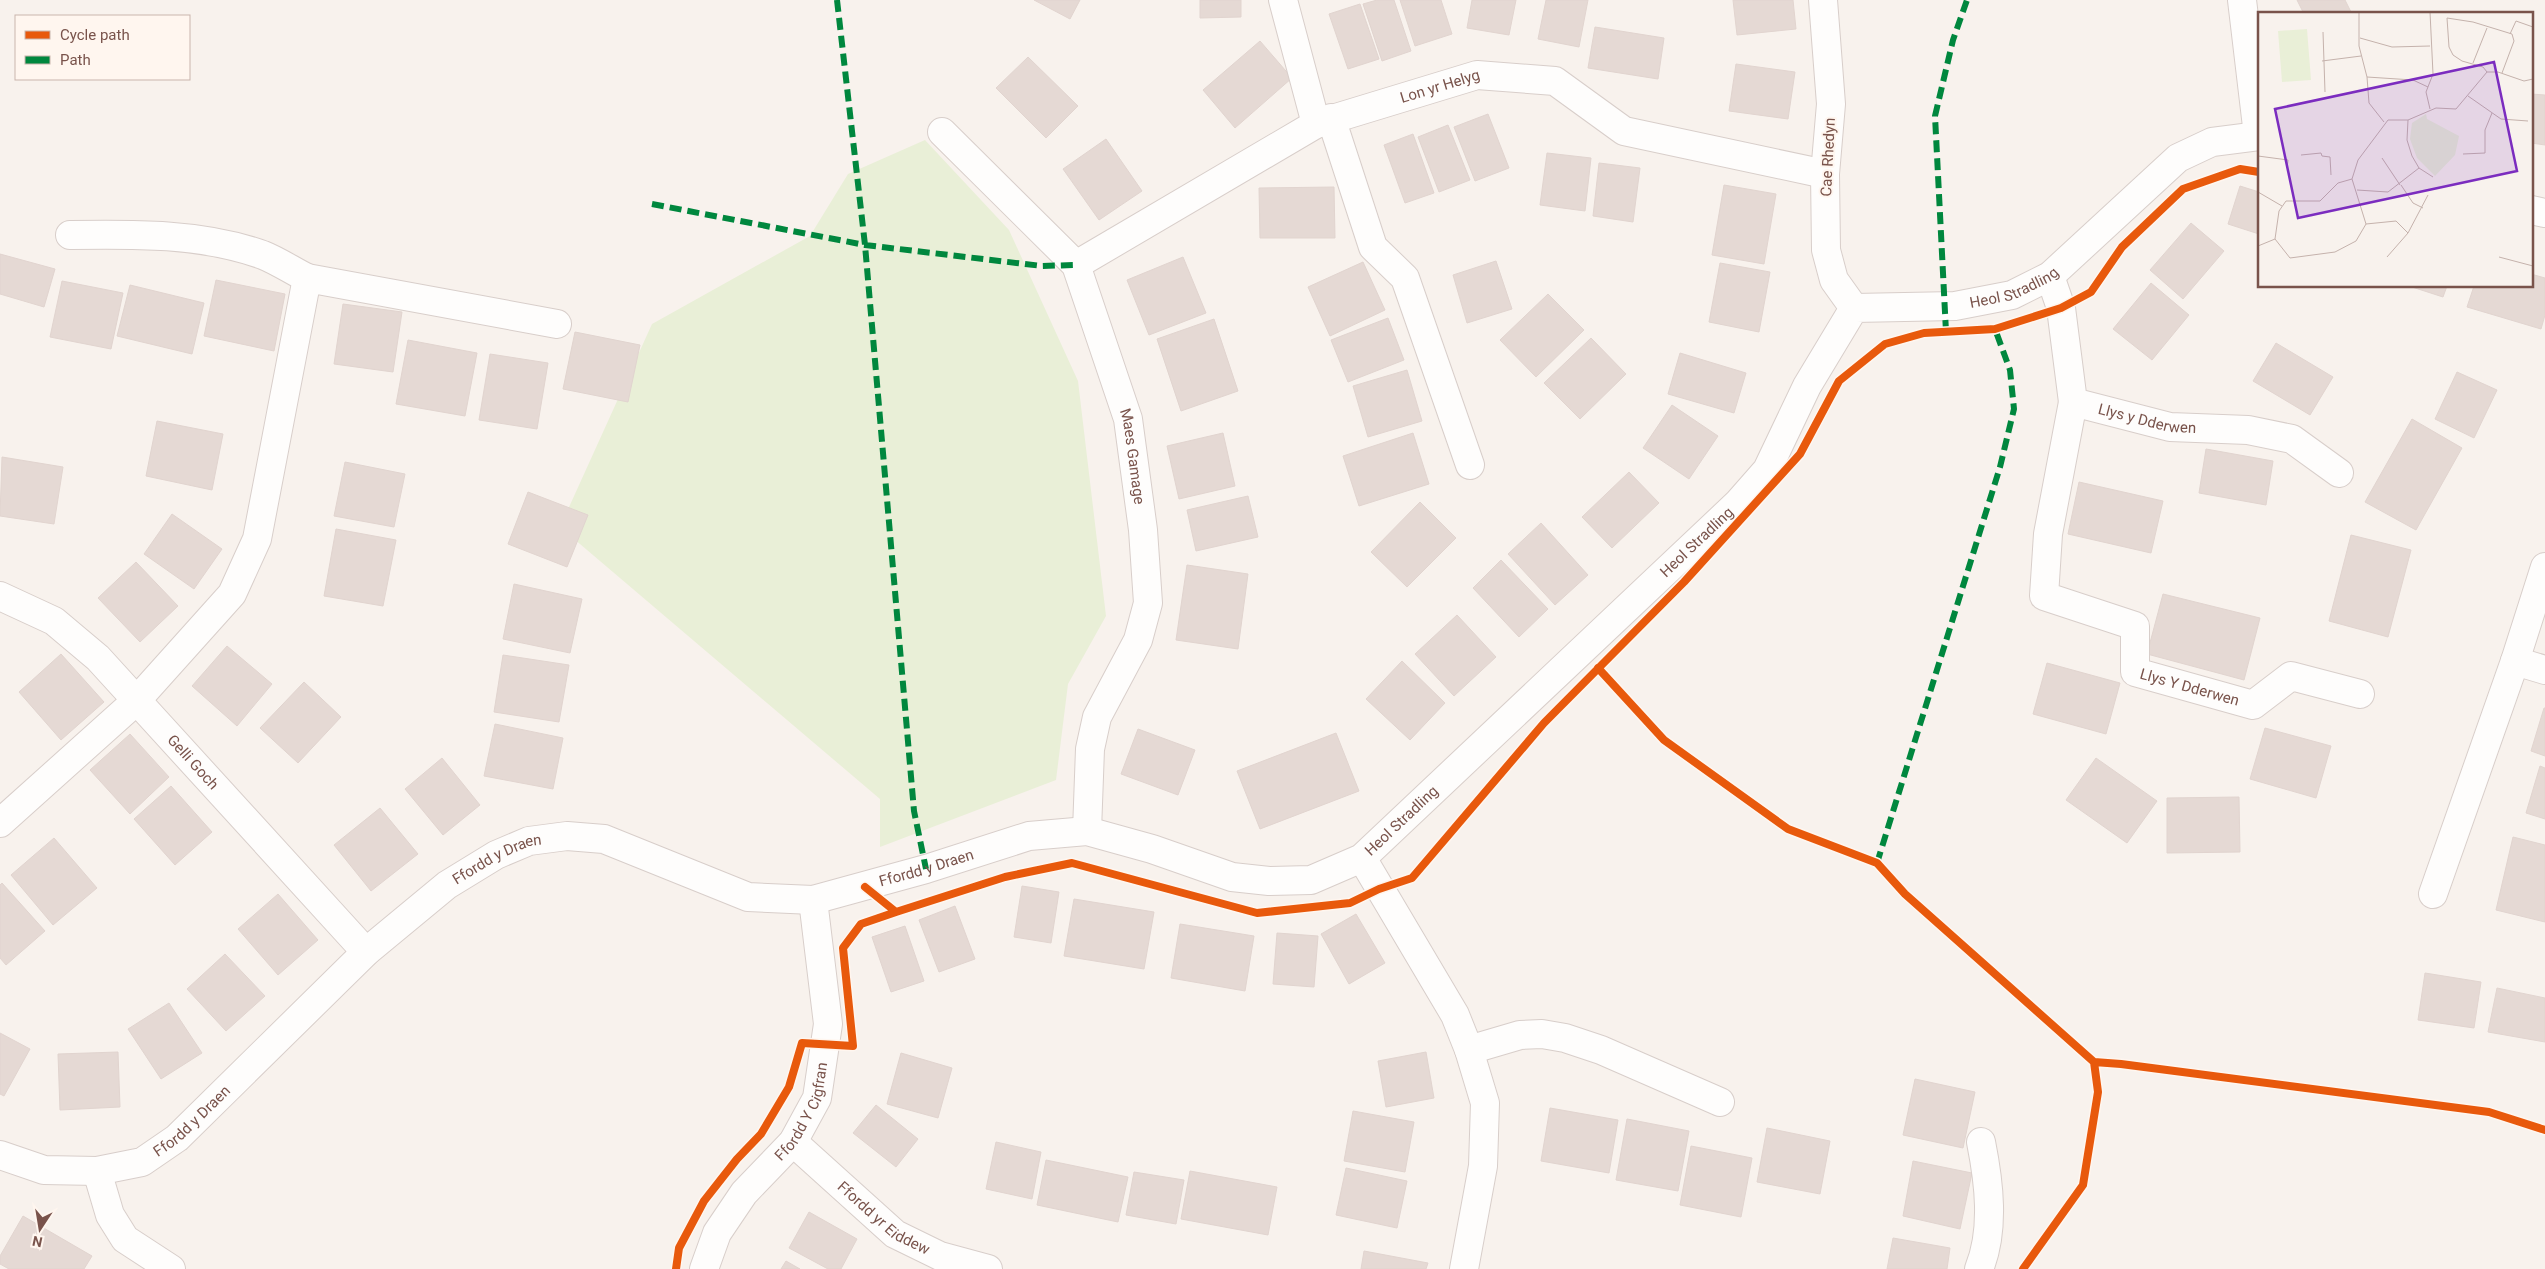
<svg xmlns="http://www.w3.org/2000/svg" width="2545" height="1269" viewBox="0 0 2545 1269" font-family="Roboto,sans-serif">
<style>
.green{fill:#e9efd7}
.building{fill:#e5d9d4;stroke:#e1d4cf}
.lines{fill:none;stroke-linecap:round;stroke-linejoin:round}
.minor-casing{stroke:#d8ceca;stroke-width:30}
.minor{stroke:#fefdfc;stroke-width:28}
.quiet{stroke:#00873e;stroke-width:6;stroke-dasharray:12 6;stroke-linecap:butt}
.cycleway-casing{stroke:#fff6ef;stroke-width:11}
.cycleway{stroke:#e8590c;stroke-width:8}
.labels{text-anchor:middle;stroke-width:4;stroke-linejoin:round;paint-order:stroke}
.street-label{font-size:15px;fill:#79534b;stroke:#fff6ef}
.inset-road{fill:none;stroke:#c5b2ac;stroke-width:1}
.view{fill:#7b2cbf;fill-opacity:0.15;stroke:#7b2cbf;stroke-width:2.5}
.inset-edge{fill:none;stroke:#79534b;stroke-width:2.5}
</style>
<rect width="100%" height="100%" fill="#f8f2ed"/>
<path class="green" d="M 925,140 L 1009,230 L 1078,381 L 1106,616 L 1068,684 L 1056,780 L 880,847 L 880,799 L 560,527 L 652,324 L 810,236 L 848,174 Z"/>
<path class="building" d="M 1034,0 L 1080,0 L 1070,19 Z
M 1200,0 L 1241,0 L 1241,17 L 1200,18 Z
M 1377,0 L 1394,0 L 1411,51 L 1382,61 L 1363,4 Z
M 1400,0 L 1441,0 L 1452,34 L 1415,46 Z
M 1472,0 L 1516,0 L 1509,35 L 1467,28 Z
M 1546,0 L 1588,0 L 1579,47 L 1538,39 Z
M 1733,0 L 1793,0 L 1796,29 L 1737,35 Z
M 2297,0 L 2345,0 L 2352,14 L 2304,14 Z
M 1360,4 L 1379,59 L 1348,69 L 1329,14 Z
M 1595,27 L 1664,38 L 1658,79 L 1588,68 Z
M 1260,41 L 1292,78 L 1235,128 L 1203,90 Z
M 1028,57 L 1078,106 L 1046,138 L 996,88 Z
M 1736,64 L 1795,72 L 1788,119 L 1729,111 Z
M 2531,94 L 2545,95 L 2545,145 L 2531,143 Z
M 1488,114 L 1509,168 L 1475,181 L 1454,127 Z
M 1448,125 L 1470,180 L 1439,192 L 1418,137 Z
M 1413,134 L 1434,193 L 1405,203 L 1384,145 Z
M 1106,139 L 1142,191 L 1099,220 L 1063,169 Z
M 1547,153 L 1591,158 L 1585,211 L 1540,205 Z
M 1599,163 L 1640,168 L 1633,222 L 1593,216 Z
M 1724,185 L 1776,194 L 1764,264 L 1712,255 Z
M 2240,186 L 2259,192 L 2259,234 L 2228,224 Z
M 1334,187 L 1335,238 L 1260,238 L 1259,188 Z
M 2191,223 L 2224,251 L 2183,299 L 2150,270 Z
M 0,254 L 55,269 L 44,307 L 0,294 Z
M 1183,257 L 1206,313 L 1149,335 L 1127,280 Z
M 1496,261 L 1512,309 L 1467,323 L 1453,275 Z
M 1363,262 L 1385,310 L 1330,336 L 1308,287 Z
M 1720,263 L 1770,272 L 1759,332 L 1709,322 Z
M 2531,274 L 2545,278 L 2545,315 L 2541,329 L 2467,307 L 2474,286 L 2531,286 Z
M 216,280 L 285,294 L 274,351 L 204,336 Z
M 62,281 L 123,293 L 111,349 L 50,337 Z
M 2151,283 L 2189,315 L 2152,360 L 2113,329 Z
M 130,285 L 204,303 L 192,354 L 117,336 Z
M 2409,286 L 2447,286 L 2443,297 Z
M 1548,294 L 1584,330 L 1536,377 L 1500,340 Z
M 343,304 L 402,312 L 393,372 L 334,364 Z
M 1388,318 L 1404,360 L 1348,382 L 1331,340 Z
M 1214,319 L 1238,391 L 1181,411 L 1157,339 Z
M 575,332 L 640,345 L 628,402 L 563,389 Z
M 1591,338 L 1626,374 L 1580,419 L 1544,383 Z
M 408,340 L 477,353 L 465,416 L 396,404 Z
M 2276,343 L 2333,377 L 2310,415 L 2253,381 Z
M 1680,353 L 1746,373 L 1734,413 L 1668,394 Z
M 490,354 L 548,363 L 537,429 L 479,420 Z
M 1407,370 L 1422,421 L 1368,437 L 1353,386 Z
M 2457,372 L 2497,390 L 2474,438 L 2435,419 Z
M 1672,405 L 1718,436 L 1689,479 L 1643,448 Z
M 2412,419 L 2462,448 L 2416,530 L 2365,502 Z
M 157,421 L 223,434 L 212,490 L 146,476 Z
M 1223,433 L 1235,486 L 1179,499 L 1167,446 Z
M 1413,433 L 1429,484 L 1359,506 L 1343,456 Z
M 2206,449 L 2273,461 L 2266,505 L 2199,493 Z
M 2,457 L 63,467 L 54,524 L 0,516 Z
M 345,462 L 405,474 L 394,527 L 334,516 Z
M 1629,472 L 1659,503 L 1612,548 L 1582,517 Z
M 2079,482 L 2163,501 L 2151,553 L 2068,534 Z
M 528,492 L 588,515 L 567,567 L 508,544 Z
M 1248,496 L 1258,537 L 1196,551 L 1187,510 Z
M 1420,502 L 1456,538 L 1407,587 L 1371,552 Z
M 172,514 L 222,549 L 194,589 L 144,554 Z
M 1541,523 L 1588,575 L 1555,605 L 1508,554 Z
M 336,529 L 396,540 L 383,606 L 324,596 Z
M 2351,535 L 2411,550 L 2388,637 L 2329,621 Z
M 1501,560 L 1548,609 L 1519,637 L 1473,588 Z
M 136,562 L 178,606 L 140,642 L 98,598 Z
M 1187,565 L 1248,574 L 1238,649 L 1176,640 Z
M 514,584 L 582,599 L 570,653 L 503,639 Z
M 2163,594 L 2260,618 L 2244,680 L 2147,654 Z
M 1457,615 L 1496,657 L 1454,696 L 1415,654 Z
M 227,646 L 272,684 L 237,726 L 192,686 Z
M 61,654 L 104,702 L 61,740 L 19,692 Z
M 503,655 L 569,665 L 559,722 L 494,712 Z
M 1402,661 L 1445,703 L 1410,740 L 1366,699 Z
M 2047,663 L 2120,683 L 2106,734 L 2033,714 Z
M 304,682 L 341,717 L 298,763 L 260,728 Z
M 2544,708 L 2545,708 L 2545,756 L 2531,751 Z
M 495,724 L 563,738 L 553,789 L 484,776 Z
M 2265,728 L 2331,746 L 2316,798 L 2250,779 Z
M 1138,729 L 1195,750 L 1178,795 L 1121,774 Z
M 1336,733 L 1359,791 L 1260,829 L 1237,771 Z
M 130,734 L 169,777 L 130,814 L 90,770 Z
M 442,758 L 480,805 L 443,835 L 405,789 Z
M 2096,758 L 2157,801 L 2127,843 L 2066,800 Z
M 2540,766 L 2545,768 L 2545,819 L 2526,813 Z
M 171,786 L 212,832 L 175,865 L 134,819 Z
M 2239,797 L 2240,852 L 2167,853 L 2167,798 Z
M 380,808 L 418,854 L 371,891 L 334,845 Z
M 2513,837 L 2545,845 L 2545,922 L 2496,910 Z
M 54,838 L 97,888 L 53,925 L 11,875 Z
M 2,883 L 45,931 L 6,965 L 0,958 L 0,885 Z
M 1022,886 L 1059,892 L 1051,943 L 1014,937 Z
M 278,894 L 318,940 L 278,975 L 238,929 Z
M 1074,899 L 1154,912 L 1144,969 L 1064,956 Z
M 955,906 L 975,959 L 939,972 L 919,920 Z
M 1356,914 L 1385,963 L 1349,984 L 1321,934 Z
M 1180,924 L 1254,936 L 1245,991 L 1171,978 Z
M 905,926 L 924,981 L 891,992 L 872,937 Z
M 1277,933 L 1318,936 L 1314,987 L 1273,984 Z
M 225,954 L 265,996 L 226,1031 L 187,989 Z
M 2425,973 L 2481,982 L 2474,1028 L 2418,1020 Z
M 2497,988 L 2545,998 L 2545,1042 L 2488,1032 Z
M 169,1003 L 202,1053 L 161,1079 L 128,1029 Z
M 0,1033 L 30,1049 L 4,1096 L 0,1094 Z
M 118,1052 L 120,1107 L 60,1110 L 58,1054 Z
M 1426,1052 L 1434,1098 L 1386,1107 L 1378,1061 Z
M 901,1053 L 952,1068 L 938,1118 L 887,1104 Z
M 1915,1079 L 1975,1092 L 1963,1148 L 1903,1135 Z
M 876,1105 L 918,1139 L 896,1167 L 853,1133 Z
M 1550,1108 L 1618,1120 L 1609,1173 L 1541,1161 Z
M 1353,1111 L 1414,1122 L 1405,1172 L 1344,1161 Z
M 1627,1119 L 1689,1131 L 1678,1191 L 1616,1180 Z
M 1767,1128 L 1830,1141 L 1820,1194 L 1757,1182 Z
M 996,1142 L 1041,1152 L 1032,1199 L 986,1189 Z
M 1691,1146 L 1752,1158 L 1741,1217 L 1680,1205 Z
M 1046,1160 L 1128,1177 L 1118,1222 L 1037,1205 Z
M 1913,1161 L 1972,1173 L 1960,1229 L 1903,1216 Z
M 1346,1168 L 1407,1181 L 1397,1228 L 1336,1215 Z
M 1190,1171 L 1277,1187 L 1268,1235 L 1181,1219 Z
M 1134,1172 L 1184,1180 L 1176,1224 L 1126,1215 Z
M 809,1212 L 857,1239 L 841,1269 L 828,1269 L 789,1248 Z
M 23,1216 L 92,1256 L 84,1269 L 9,1269 L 0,1264 L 0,1256 Z
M 1893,1238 L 1950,1248 L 1947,1269 L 1887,1269 Z
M 1364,1251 L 1428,1263 L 1426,1269 L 1361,1269 Z
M 786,1261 L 800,1269 L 781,1269 Z"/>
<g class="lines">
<defs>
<g id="minor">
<path d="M 1283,0 L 1316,124"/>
<path d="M 1823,0 L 1831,104 L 1825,174 L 1826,250 L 1834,280 L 1854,308"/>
<path d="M 2242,0 L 2258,135"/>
<path d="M 1331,118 L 1373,247 L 1405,278 L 1470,465"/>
<path id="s1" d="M 942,132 L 1076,265 L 1128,419 L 1143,530 L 1148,603 L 1138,640 L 1097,717 L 1090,749 L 1087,831"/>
<path d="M 2531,210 L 2545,213"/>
<path d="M 70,235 C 134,234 202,233 263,255 C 278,261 293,271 307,278"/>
<path id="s2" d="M 1076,265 L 1316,124 L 1477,75 L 1555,81 L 1624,131 L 1825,174"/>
<path id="s3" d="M 2050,276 L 2061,308 L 2073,402 L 2170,427 L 2248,430 L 2292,439 L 2339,473"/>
<path id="s4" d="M 2073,402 L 2048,534 L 2044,596 L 2135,626 L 2135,672 L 2253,705 L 2291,676 L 2360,694"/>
<path d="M 2545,567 L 2515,661 L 2545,670"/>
<path id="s5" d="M 0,596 L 54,621 L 98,658 L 366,952"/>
<path d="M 0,823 L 136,701 L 232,594 L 257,539 L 307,278 L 557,324"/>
<path d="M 1362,858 L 1455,1015 L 1469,1050 L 1485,1103 L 1483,1166 L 1464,1269"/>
<path d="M 2433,894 L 2515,661"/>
<path d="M 1469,1050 L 1520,1035 L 1542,1034 L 1565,1038 L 1601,1050 L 1720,1102"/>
<path id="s6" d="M 793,1142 L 895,1234 L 940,1256 L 988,1269"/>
<path id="s7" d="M 0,1155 L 44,1170 L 97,1171 L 142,1162 L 177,1138 L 366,952 L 447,885 L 496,855 L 529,841 L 567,836 L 604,839 L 748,897 L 813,900 L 926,869 L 1029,836 L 1087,831 L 1152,849 L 1232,877 L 1269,881 L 1311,880 L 1362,858 L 1738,503 L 1767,470 L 1807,386 L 1854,308 L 1955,306 L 2012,295 L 2050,276 L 2178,158 L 2212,142 L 2259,136"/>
<path d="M 97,1171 L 110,1215 L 125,1239 L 171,1269"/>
<path id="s8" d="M 704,1269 L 717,1233 L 744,1193 L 793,1142 L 817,1098 L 828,1024 L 813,900"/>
<path d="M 1979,1269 C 1995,1230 1989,1182 1981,1142"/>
</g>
</defs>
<use href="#minor" class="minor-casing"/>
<use href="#minor" class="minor"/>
<path class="quiet" d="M 837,0 L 865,245 L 914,811 L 926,869
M 652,204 L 865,245 L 1042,266 L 1076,265
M 1946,332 L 1935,116 L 1953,40 L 1967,0
M 1877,863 L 2000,467 L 2014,409 L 2010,370 L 1995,329"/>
<defs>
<path id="cycleway" d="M 1598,668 L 1664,740 L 1788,829 L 1877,863 L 1905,894 L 2094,1062 L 2098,1092 L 2083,1185 L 2023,1269
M 865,887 L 896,912 L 1005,877 L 1072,863 L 1257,913 L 1350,903 L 1379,889 L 1412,878 L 1544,723 L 1684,582 L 1800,454 L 1839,381 L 1885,344 L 1924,333 L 1995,329 L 2061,308 L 2091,292 L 2122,247 L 2183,189 L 2240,169 L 2259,172
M 2094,1062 L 2121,1064 L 2489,1112 L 2545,1130
M 676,1269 L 679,1248 L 704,1201 L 737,1159 L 761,1134 L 789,1087 L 802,1043 L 853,1046 L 843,948 L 861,924 L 896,912"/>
</defs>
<use href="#cycleway" class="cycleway-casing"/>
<use href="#cycleway" class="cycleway"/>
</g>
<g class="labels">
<g class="street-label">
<text dy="5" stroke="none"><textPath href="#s2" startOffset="408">Lon yr Helyg</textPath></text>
<text transform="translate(1828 157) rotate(-87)" y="5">Cae Rhedyn</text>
<text dy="5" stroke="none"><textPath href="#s7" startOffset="2426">Heol Stradling</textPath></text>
<text dy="5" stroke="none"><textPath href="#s3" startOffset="205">Llys y Dderwen</textPath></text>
<text dy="5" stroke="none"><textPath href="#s1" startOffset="389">Maes Gamage</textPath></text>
<text dy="5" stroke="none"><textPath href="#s7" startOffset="1978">Heol Stradling</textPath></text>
<text dy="5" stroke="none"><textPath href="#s4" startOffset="395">Llys Y Dderwen</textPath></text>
<text dy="5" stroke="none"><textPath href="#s5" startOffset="258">Gelli Goch</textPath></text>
<text dy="5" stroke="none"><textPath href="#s7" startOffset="1572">Heol Stradling</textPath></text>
<text dy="5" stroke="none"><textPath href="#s7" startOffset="615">Ffordd y Draen</textPath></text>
<text dy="5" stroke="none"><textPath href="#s7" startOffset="1065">Ffordd y Draen</textPath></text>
<text dy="5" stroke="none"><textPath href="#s8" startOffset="189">Ffordd Y Cigfran</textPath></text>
<text dy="5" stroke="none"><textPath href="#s7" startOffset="210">Ffordd y Draen</textPath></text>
<text dy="5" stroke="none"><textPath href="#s6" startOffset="119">Ffordd yr Eiddew</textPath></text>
</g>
</g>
<g transform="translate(2258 12)">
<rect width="275" height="275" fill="#f8f2ed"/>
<path d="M 49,17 L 53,68 L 24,70 L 20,19 ZM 168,102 L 169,107 L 201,124 L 197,143 L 177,164 L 159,146 L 152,127 L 154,111 Z" fill="#e9efd7"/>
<path class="inset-road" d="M 101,0 L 101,34 L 109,65 L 111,91 L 126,110M 172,0 L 175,62 L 168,80 L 172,97M 65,20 L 67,80M 252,22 L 258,9 L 275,15M 102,26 L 134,35 L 172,34M 64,49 L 103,44M 215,51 L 229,16M 229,60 L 225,55 L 204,49 L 195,43 L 191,35 L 189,6 L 215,10 L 254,22 L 256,29 L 244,61M 109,65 L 155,68 L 170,75M 210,84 L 243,107 L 270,109M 150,108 L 149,128 L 154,144 L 161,156 L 175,165M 205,142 L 227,141 L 227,118 L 234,101M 43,143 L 63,141 L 64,144 L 72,145 L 73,163M 0,144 L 30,148 L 29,156M 124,146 L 142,173M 143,173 L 155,191 L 165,196M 99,178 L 130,180 L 161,156M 0,180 L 24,194M 108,212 L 138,209 L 150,221M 17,227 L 32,246 L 77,240 L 98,229 L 108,212 L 94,167M 0,234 L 17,227 L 21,199 L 28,189 L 62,189 L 80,171 L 94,167 L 100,148 L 130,108 L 150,108 L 178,96 L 198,97 L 229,60 L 240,60 L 266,69 L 275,67M 129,245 L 150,221 L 170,183M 241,245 L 275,254"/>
<path class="view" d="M 236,50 L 259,159 L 40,206 L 17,97 Z"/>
<rect width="275" height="275" class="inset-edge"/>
</g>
<rect x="15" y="15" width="175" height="65" fill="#fff6ef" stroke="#c9b5ad"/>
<rect x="25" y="31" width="25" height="8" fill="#e8590c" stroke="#c9b5ad"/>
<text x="60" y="40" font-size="15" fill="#79534b">Cycle path</text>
<rect x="25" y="56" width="25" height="8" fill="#00873e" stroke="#c9b5ad"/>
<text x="60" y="65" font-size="15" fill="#79534b">Path</text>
<g transform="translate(40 1229) rotate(192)" stroke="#fff6ef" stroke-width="4" paint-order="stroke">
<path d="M0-4L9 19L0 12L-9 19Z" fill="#79534b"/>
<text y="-8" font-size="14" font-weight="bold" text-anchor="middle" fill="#79534b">N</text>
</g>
</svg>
